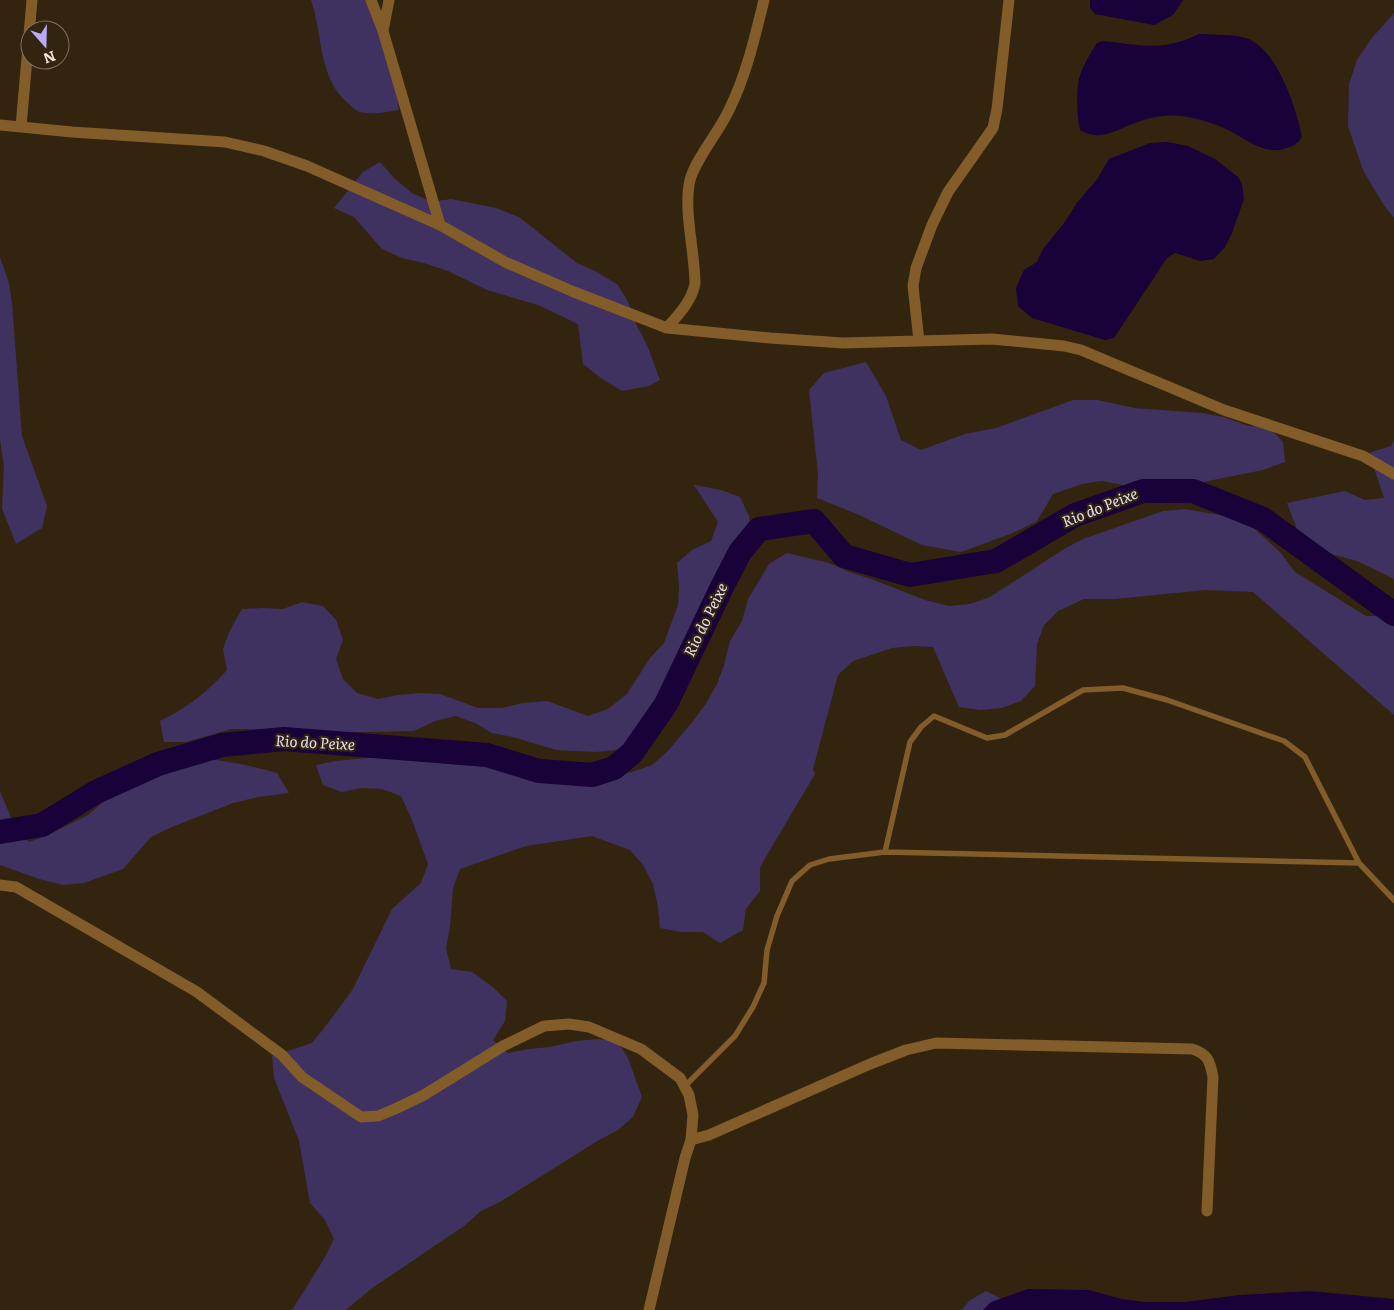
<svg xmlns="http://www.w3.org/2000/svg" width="1394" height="1310" viewBox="0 0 1394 1310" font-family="Literata,serif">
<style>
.green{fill:#3f3261}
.water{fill:#190139}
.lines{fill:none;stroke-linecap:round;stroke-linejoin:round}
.river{stroke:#190139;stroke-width:24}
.service{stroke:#825c29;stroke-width:5.5}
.minor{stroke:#825c29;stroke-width:11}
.labels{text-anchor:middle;stroke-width:4.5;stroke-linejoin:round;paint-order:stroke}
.water-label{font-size:15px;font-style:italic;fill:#e4dff5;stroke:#332410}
</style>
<rect width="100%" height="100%" fill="#332410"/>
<path class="green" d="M 311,0 L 369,0 L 396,90 L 399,110 C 386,112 373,115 360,112 C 356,111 351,106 348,103 C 318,79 323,34 311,0 Z
M 1394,13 L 1394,218 L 1383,204 L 1363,170 L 1348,126 L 1349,84 L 1357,60 L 1371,39 Z
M 380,162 L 394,178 L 412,193 L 432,202 L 451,199 L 496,208 L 519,217 L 577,263 L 597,272 L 618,285 L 628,302 L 636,324 L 647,345 L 660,380 L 649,386 L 622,391 L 601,378 L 583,364 L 578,324 L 538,305 L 487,290 L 448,271 L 424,263 L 402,258 L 382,249 L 354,217 L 334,208 L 363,172 Z
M 0,257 L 9,283 L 12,303 L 22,436 L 47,506 L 42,528 L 16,544 L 2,509 L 4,467 L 0,439 Z
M 866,362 L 886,396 L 901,440 L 921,450 L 965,434 L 996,428 L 1073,400 L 1098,400 L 1134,408 L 1202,413 L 1224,417 L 1248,426 L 1269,427 L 1283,442 L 1285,462 L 1263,470 L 1178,487 L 1133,487 L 1102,481 L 1082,484 L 1053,494 L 1037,521 L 1013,533 L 961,552 L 922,545 L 857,514 L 817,498 L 818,474 L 809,390 L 824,373 Z
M 1394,441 L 1394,579 L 1357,561 L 1317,550 L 1298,532 L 1287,503 L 1345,491 L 1365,500 L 1384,498 L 1369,453 L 1391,446 Z
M 694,485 L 721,490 L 740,497 L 749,516 L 751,538 L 744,557 L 734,574 L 712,631 L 700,652 L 653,729 L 636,743 L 616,750 L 595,752 L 556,750 L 513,737 L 492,733 L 475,723 L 456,716 L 435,721 L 414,731 L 280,734 L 256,729 L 231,729 L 186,742 L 164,742 L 160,721 C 186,708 208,692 227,670 L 223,649 L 230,630 L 242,609 L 263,608 L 283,609 L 302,602 L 323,606 L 336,620 L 343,640 L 336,659 L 343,679 L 357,693 L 378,699 L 399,695 L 420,693 L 440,694 L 478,708 L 502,708 L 523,703 L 547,701 L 588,716 L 608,709 L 627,694 L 650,658 L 664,643 L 678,605 L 679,585 L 677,563 L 692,550 L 711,541 L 718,522 Z
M 1185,509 L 1226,516 L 1247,522 L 1280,552 L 1295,572 L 1366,616 L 1388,616 L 1394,618 L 1394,715 L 1253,592 L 1205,590 L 1115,599 L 1084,599 L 1058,611 L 1044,625 L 1037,644 L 1035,686 L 1021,701 L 1002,708 L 980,710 L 959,707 L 933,647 L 913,646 L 892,648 L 853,661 L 838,675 L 813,769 L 815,774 L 760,867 L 760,891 L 746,909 L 743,930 L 720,943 L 703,932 L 681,932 L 660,928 L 658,907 L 653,884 L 643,865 L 630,850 L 592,836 L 526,846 L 460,869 L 453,888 L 450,927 L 446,948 L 451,969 L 472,972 L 493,987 L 507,1001 L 505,1021 L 493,1040 L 508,1053 L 529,1049 L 550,1047 L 576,1041 L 597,1039 L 617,1040 L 628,1058 L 642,1097 L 633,1117 L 618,1130 L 599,1140 L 500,1202 L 481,1211 L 464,1226 L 371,1289 L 346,1310 L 292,1310 L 324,1259 L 334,1239 L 325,1220 L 310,1203 L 299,1141 L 274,1078 L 272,1056 L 312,1043 L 325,1027 L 353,989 L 392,909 L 421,883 L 428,864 L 412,820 L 401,796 L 382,789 L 362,788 L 342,792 L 323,785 L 316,765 L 336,761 L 400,755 L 445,756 L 466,762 L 486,763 L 508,772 L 528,773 L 570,783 L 632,772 L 652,765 L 667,752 L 694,720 L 707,702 L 717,684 L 724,665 L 730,641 L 742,621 L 748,599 L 769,564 L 787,553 L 829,563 L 849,572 L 874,580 L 925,600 L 949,606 L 970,604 L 990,597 L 1064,549 L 1083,539 L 1163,511 Z
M 195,758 C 223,760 250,765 277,773 L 289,793 L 258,797 L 233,803 L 172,827 L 151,837 L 123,869 L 84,883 L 63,885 L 39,879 L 0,865 L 0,791 L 15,827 L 29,842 L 48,835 L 88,815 L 103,802 L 113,784 L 132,775 L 173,761 Z
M 986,1291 L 1006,1301 L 1006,1310 L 962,1310 L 969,1301 Z"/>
<path class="water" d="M 1090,0 L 1183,0 L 1173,15 L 1154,25 L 1095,14 L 1090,8 Z
M 1199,34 C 1214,35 1232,34 1246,38 C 1276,47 1297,109 1302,137 C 1298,143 1294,146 1287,148 C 1265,157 1244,137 1224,128 C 1213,123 1199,119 1187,117 C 1172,114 1153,116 1138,122 C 1119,128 1100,143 1080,130 C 1077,118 1076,92 1079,79 C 1082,67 1090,54 1097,43 L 1103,41 C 1142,45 1162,52 1199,34 Z
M 1167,142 L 1188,146 L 1215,159 L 1238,177 L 1242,184 L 1244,199 L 1232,233 L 1225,247 L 1214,259 L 1200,261 L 1175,253 L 1167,258 L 1114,338 L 1105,340 L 1032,318 L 1018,306 L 1016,288 L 1024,270 L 1037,262 L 1043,249 L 1065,222 L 1076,204 L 1098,178 L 1109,159 L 1150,143 Z
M 1028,1289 L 1089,1290 L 1122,1299 L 1145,1302 L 1185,1302 L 1240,1295 L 1310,1291 L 1394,1299 L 1394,1310 L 983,1310 L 991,1302 Z"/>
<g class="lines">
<path class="river" d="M 0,832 L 42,825 L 96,792 L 158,764 L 222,745 L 284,739 L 487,755 L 539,771 L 592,775 L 614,768 L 632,753 L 666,704 L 722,587 L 740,552 L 759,529 L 814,521 L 844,556 L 910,575 L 996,561 L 1075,515 L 1143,491 L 1193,491 L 1263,519 L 1394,614"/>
<path class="service" d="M 885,852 L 910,742 L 921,727 L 934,716 L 987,738 L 1005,735 L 1083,690 L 1123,688 L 1167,700 L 1284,741 L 1305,757 L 1359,863 L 1394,900
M 685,1086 L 735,1036 L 753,1007 L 764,983 L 767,950 L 777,916 L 792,881 L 810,865 L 829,859 L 885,852 L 1359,863"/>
<path class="minor" d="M 371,0 L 383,31
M 389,0 L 383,31 L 440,225
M 0,125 L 72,132 L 225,142 L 264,151 L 307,166 L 440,225 L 505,262 L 574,292 L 667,328 L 770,338 L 843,343 L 992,339 L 1064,346 L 1081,350 L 1224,410 L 1363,456 L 1394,474
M 21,127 L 32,0
M 667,328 C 679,314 691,302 695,284 C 695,252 683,210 690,180 C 696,158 719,132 729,110 C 746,76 755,37 764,0
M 919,341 L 913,286 L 916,268 L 932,225 L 948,192 L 993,128 L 997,109 L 1009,0
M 0,885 L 16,887 L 197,992 L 282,1055 L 302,1077 L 361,1117 L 378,1116 L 395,1109 L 424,1095 L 503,1046 L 544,1026 L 569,1024 L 589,1027 L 641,1049 L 680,1078 L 689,1095 L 693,1115 L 691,1140 L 685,1158 L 649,1310
M 691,1140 L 709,1135 L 870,1064 L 906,1050 L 936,1043 L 1192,1049 C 1208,1054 1210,1061 1213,1077 L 1207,1211"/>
</g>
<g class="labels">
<g class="water-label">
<text transform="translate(1100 508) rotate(-22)" y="5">Rio do Peixe</text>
<text transform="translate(706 620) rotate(-64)" y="5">Rio do Peixe</text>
<text transform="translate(315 743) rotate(3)" y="5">Rio do Peixe</text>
</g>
</g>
<g transform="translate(45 45) rotate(160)"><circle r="24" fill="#332410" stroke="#7f7261"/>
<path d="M0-4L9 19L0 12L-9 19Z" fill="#bca9f5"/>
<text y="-8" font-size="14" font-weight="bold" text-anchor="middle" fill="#f2e7db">N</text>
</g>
</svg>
